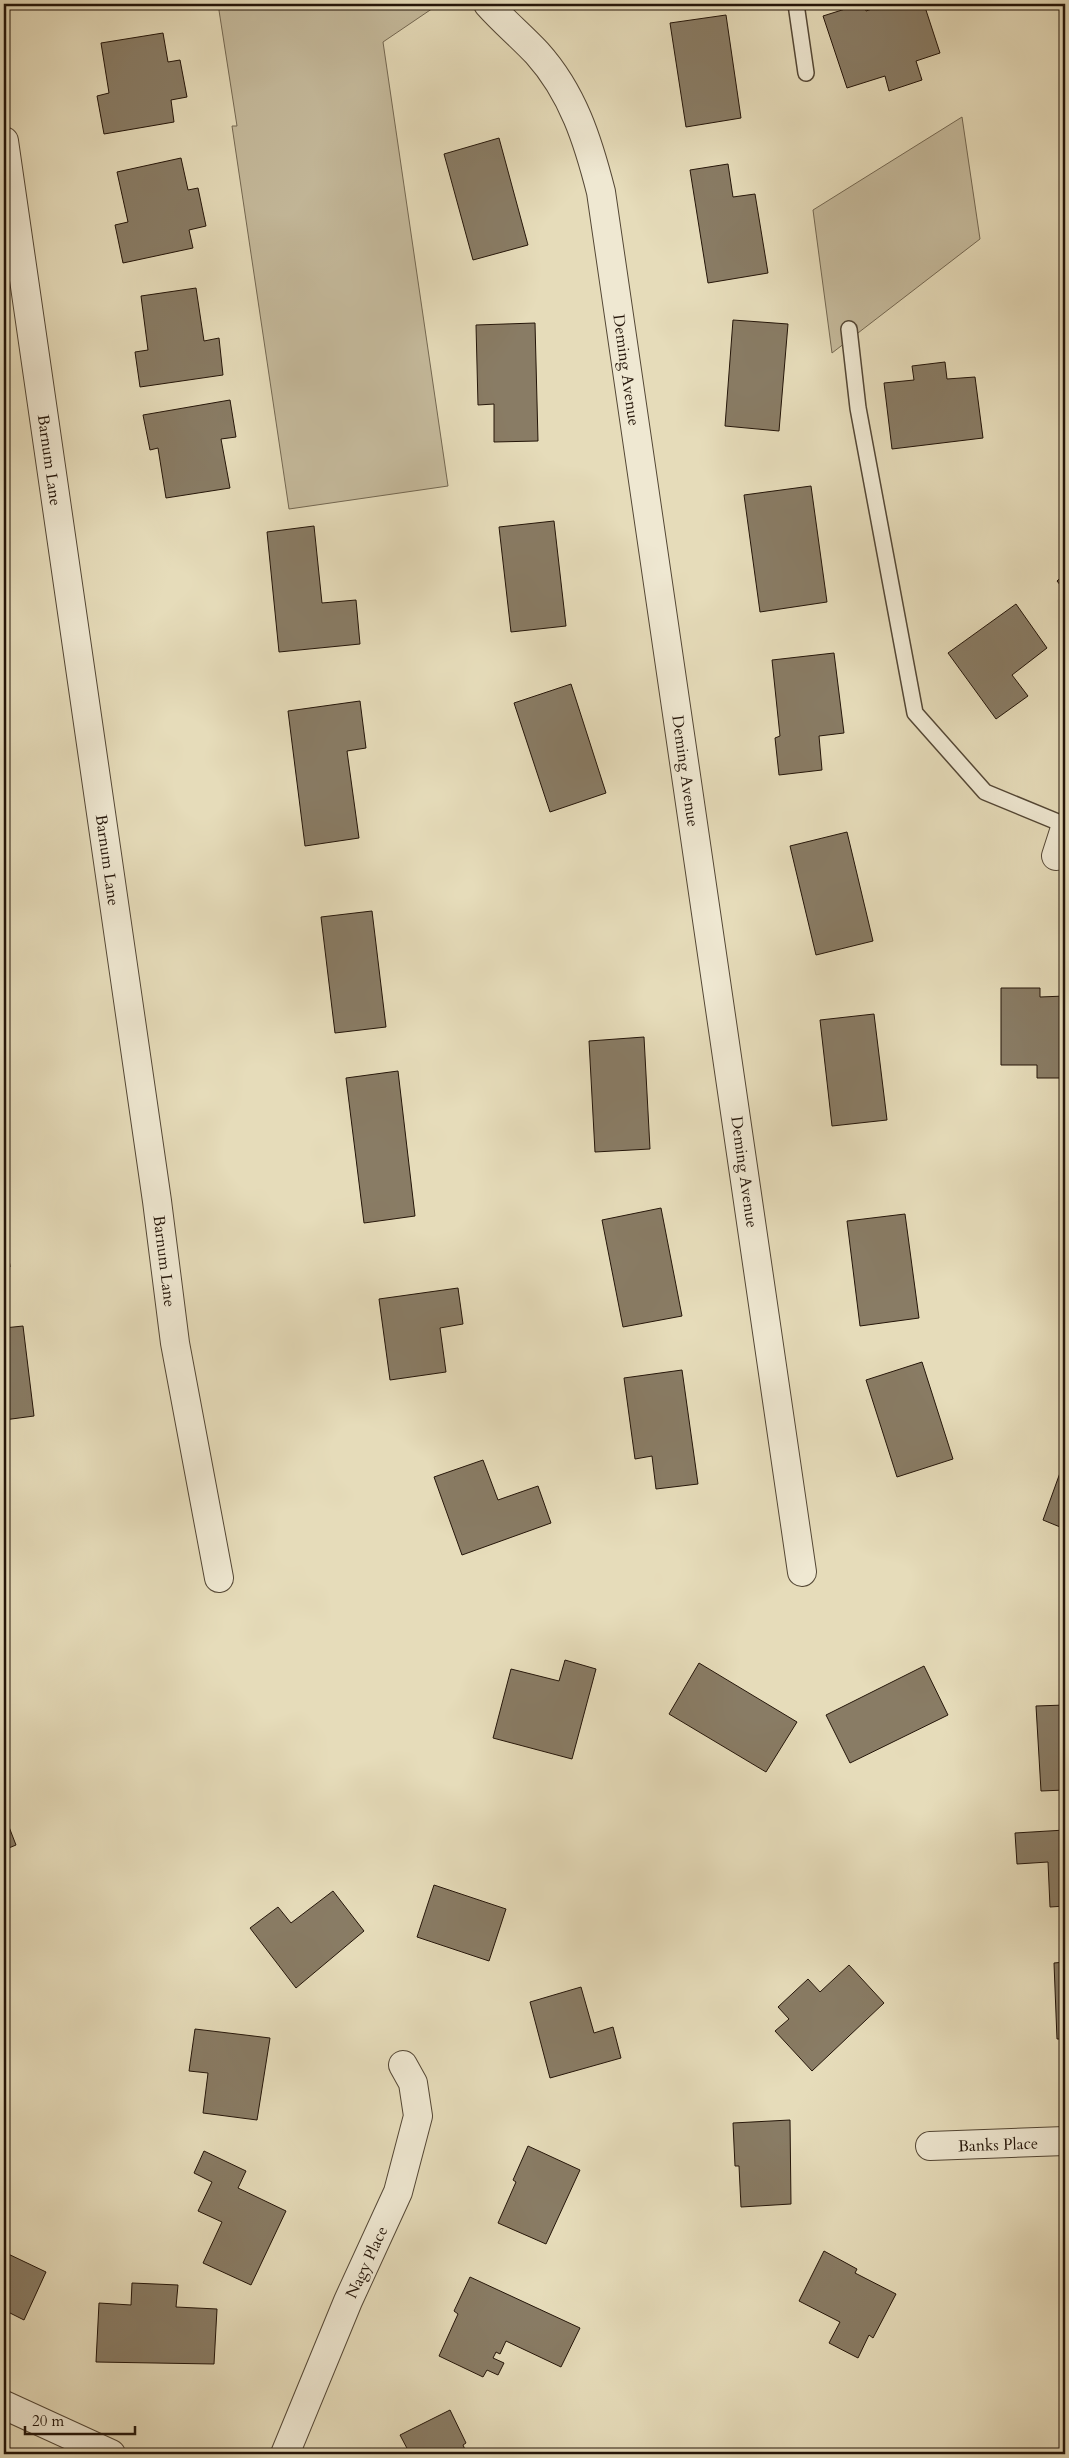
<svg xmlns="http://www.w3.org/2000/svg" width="1069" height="2458" viewBox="0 0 1069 2458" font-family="Cardo,serif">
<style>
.green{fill:#c5ba9c;stroke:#746852}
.building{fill:#897c65;stroke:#241509}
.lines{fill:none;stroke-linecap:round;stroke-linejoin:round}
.lane-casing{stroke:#544735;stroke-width:18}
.street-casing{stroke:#544735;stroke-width:30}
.lane{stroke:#efe8d2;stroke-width:15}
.street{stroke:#efe8d2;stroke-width:28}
.labels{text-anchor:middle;stroke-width:5;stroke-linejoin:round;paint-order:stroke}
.street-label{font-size:16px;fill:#241509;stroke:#efe8d2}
</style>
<rect width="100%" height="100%" fill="#e6dcba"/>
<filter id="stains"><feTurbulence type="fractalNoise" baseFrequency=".004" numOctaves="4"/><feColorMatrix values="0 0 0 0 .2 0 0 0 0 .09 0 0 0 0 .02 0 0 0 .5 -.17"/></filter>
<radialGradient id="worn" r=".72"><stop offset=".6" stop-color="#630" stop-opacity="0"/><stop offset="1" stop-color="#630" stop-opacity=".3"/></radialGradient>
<path class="green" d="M 218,4 L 439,4 L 383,42 L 448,486 L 289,509 L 232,126 L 237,126 Z
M 962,117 L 980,239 L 832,353 L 813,210 Z"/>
<path class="building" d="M 861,4 L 864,4 L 866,11 L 887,4 L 924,4 L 940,53 L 916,61 L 922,80 L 889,91 L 885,76 L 847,88 L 823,16 Z
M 726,15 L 741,118 L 686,127 L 670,23 Z
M 163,33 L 168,62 L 180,60 L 187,97 L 171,100 L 174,122 L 104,134 L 97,96 L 109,93 L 101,43 Z
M 499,138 L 528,245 L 473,260 L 444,154 Z
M 181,158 L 188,190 L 198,188 L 206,226 L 189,230 L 193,248 L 123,263 L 115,225 L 128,222 L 117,172 Z
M 728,164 L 733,197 L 755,194 L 768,273 L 708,283 L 690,170 Z
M 196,288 L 204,341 L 219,338 L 223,375 L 140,387 L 135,352 L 148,350 L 141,296 Z
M 733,320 L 788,324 L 779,431 L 725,426 Z
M 535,323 L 538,441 L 494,442 L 494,404 L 478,405 L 476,325 Z
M 945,362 L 947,379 L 975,377 L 983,438 L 892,449 L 884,383 L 914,380 L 912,366 Z
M 230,400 L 236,437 L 221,439 L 230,488 L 166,498 L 158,448 L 150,450 L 143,415 Z
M 811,486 L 827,602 L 760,612 L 744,495 Z
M 554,521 L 566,626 L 511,632 L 499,527 Z
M 314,526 L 322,603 L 356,600 L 360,644 L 279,652 L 267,532 Z
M 1065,574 L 1065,591 L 1057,581 Z
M 1016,604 L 1047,648 L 1012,675 L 1028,696 L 996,719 L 948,653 Z
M 834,653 L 844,733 L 819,736 L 822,770 L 779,775 L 775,738 L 780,736 L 772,660 Z
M 571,684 L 606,793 L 550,812 L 514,703 Z
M 360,701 L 366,748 L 347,751 L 359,838 L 305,846 L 288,711 Z
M 847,832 L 873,941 L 816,955 L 790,846 Z
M 372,911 L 386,1027 L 335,1033 L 321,917 Z
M 1001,988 L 1040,988 L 1040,997 L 1065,996 L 1065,1078 L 1037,1078 L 1037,1065 L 1001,1065 Z
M 874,1014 L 887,1120 L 832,1126 L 820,1020 Z
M 644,1037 L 650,1149 L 595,1152 L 589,1041 Z
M 398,1071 L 415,1216 L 364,1223 L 346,1078 Z
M 661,1208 L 682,1316 L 623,1327 L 602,1220 Z
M 4,1214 L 10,1267 L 4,1268 Z
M 905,1214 L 919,1318 L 860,1326 L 847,1221 Z
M 458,1288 L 463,1324 L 440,1328 L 446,1372 L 390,1380 L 379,1299 Z
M 23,1326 L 34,1416 L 4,1420 L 4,1328 Z
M 922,1362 L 953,1459 L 897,1477 L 866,1380 Z
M 682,1370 L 698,1484 L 656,1489 L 652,1456 L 635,1459 L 624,1378 Z
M 1065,1459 L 1065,1529 L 1043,1520 Z
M 483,1460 L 498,1500 L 538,1486 L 551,1523 L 462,1555 L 434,1477 Z
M 565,1660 L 596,1669 L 572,1759 L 493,1738 L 511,1669 L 559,1681 Z
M 699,1663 L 797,1722 L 766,1772 L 669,1714 Z
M 924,1666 L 948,1715 L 850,1763 L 826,1715 Z
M 1065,1705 L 1065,1790 L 1041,1791 L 1036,1706 Z
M 4,1814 L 16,1845 L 4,1850 Z
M 1065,1830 L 1065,1906 L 1050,1907 L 1048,1862 L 1017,1864 L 1015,1833 Z
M 434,1885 L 506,1909 L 489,1961 L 417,1937 Z
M 333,1891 L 364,1931 L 296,1988 L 250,1928 L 278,1907 L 291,1923 Z
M 1065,1962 L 1065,2039 L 1057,2039 L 1054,1963 Z
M 849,1965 L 884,2003 L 812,2071 L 775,2031 L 789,2019 L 778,2007 L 808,1979 L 820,1992 Z
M 581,1987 L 594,2033 L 613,2027 L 621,2058 L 550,2078 L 530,2002 Z
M 195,2029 L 270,2038 L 257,2120 L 203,2113 L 208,2073 L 189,2071 Z
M 790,2120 L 791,2204 L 741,2207 L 739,2166 L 735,2166 L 733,2123 Z
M 528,2146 L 580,2170 L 546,2244 L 498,2223 L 516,2182 L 513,2180 Z
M 204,2151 L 246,2171 L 238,2188 L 286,2211 L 251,2285 L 203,2263 L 222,2222 L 198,2211 L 212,2182 L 194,2173 Z
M 824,2251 L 857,2269 L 855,2273 L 896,2294 L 873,2338 L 869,2335 L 858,2358 L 829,2343 L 840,2322 L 799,2301 Z
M 4,2252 L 46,2272 L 24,2320 L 4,2310 Z
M 470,2277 L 580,2328 L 561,2367 L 506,2341 L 500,2354 L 496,2352 L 493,2358 L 504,2363 L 498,2375 L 487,2370 L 483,2377 L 439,2356 L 458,2314 L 454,2311 Z
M 132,2283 L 178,2285 L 176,2307 L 217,2309 L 214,2364 L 96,2362 L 99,2303 L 131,2305 Z
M 450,2410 L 466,2443 L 463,2445 L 467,2454 L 410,2454 L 400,2435 Z"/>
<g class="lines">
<defs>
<path id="lane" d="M 796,4 L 806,73
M 849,329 L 858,408 L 915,713 L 985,792 L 1065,825"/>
<path id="street" d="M 488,4 C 503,21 521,36 537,53 C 573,93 588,141 601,192 L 802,1572
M 4,141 L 157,1201 L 175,1343 L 219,1578
M 1056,856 L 1065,828
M 930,2146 L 1065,2141
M 4,2405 L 111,2454
M 285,2454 L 348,2301 L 398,2192 L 418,2116 L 413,2083 L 403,2065"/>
</defs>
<use href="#lane" class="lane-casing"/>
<use href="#street" class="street-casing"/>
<use href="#lane" class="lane"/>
<use href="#street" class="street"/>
</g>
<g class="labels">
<g class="street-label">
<text transform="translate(627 370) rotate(82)" y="6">Deming Avenue</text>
<text transform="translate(50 460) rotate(82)" y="6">Barnum Lane</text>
<text transform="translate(686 771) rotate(82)" y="6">Deming Avenue</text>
<text transform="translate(108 860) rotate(82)" y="6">Barnum Lane</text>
<text transform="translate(745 1172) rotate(82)" y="6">Deming Avenue</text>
<text transform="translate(165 1261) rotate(83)" y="6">Barnum Lane</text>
<text transform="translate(998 2144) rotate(-2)" y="6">Banks Place</text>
<text transform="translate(366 2262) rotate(-65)" y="6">Nagy Place</text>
</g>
</g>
<rect width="1069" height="2458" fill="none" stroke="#e6dcba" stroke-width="20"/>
<rect x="5" y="5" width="1059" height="2448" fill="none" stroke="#241509" stroke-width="2.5"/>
<rect x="10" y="10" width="1049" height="2438" fill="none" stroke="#241509"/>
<path d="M25 2426v8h110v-8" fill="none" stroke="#241509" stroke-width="2.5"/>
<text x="32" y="2426" font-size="15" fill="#241509" stroke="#efe8d2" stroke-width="4" paint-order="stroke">20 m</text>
<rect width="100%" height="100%" filter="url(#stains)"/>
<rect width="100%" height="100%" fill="url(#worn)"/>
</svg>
